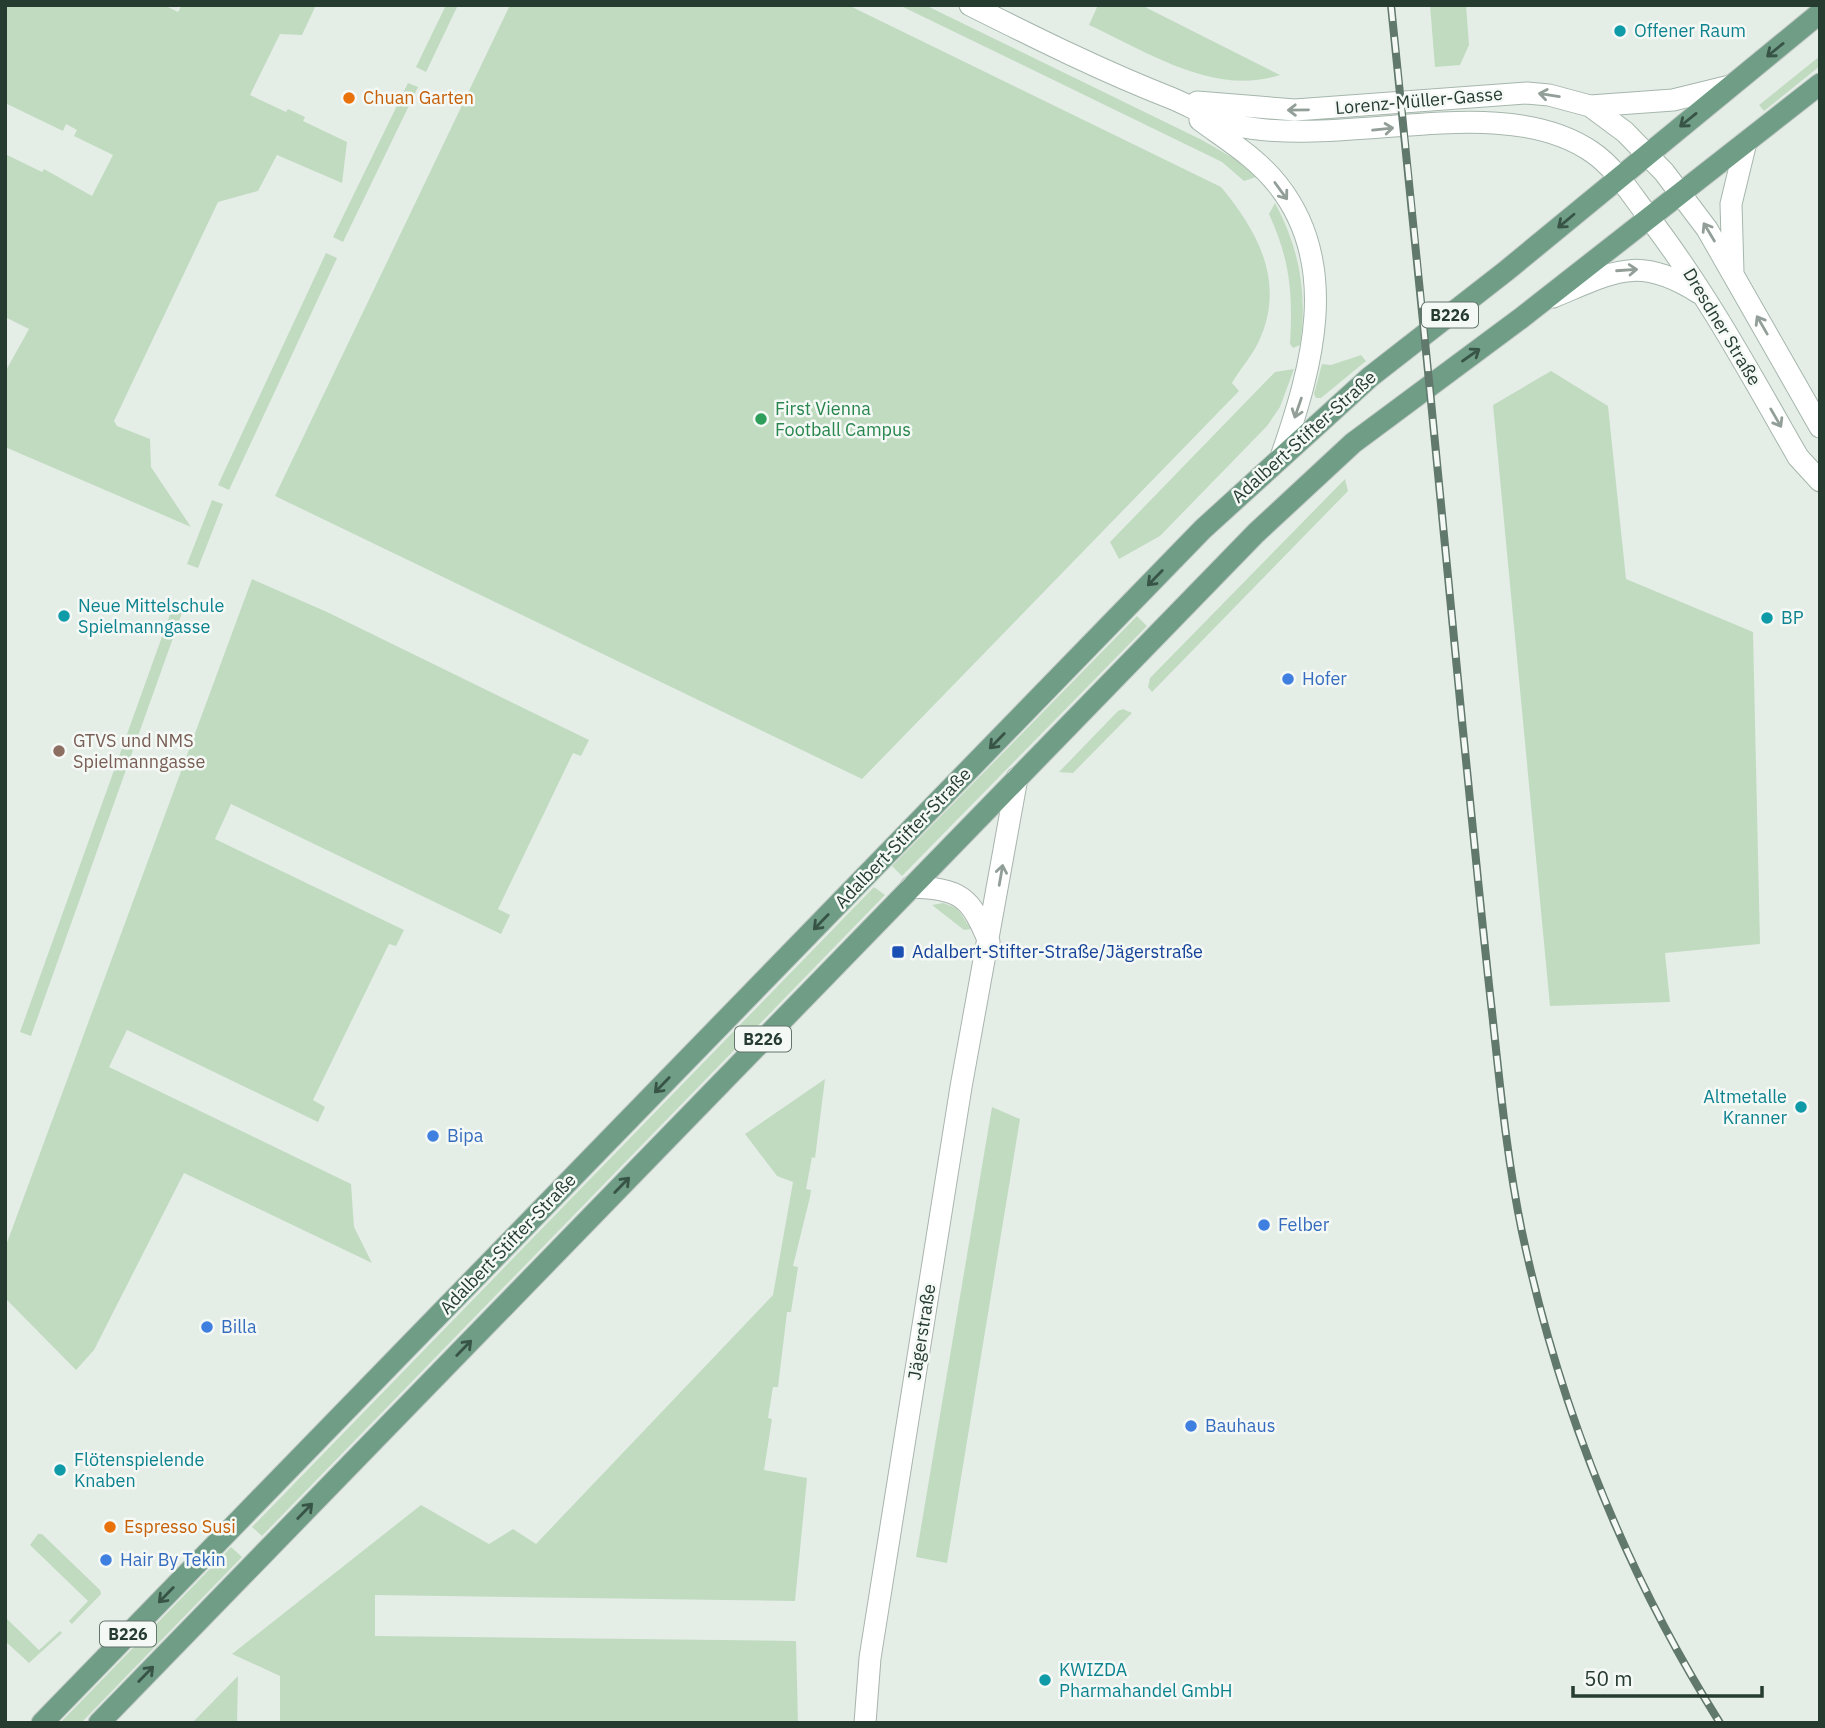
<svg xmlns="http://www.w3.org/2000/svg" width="1825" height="1728" viewBox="0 0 1825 1728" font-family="'IBM Plex Sans',sans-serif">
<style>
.green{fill:#c1dbc1}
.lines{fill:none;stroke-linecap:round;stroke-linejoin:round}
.tertiary-casing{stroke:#a8b4ad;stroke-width:23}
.secondary-casing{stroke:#a5b7ac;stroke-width:23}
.primary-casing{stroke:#c2c8c5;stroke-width:23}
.tertiary{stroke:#fff;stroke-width:21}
.secondary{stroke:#fff;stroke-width:21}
.primary{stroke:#6f9d86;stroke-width:21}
.rail-casing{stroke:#61786c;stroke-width:8}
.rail{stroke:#f5f9f6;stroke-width:5;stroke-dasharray:16;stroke-linecap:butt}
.oneway{stroke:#385446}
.oneway2{stroke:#929e98}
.culture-dot{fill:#0f9aa8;stroke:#f5f9f6;stroke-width:2.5}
.food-dot{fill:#e8710a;stroke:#f5f9f6;stroke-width:2.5}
.leisure-dot{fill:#2e9e5b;stroke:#f5f9f6;stroke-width:2.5}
.shop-dot{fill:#3f7fe0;stroke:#f5f9f6;stroke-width:2.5}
.education-dot{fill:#8d6e63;stroke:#f5f9f6;stroke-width:2.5}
.transit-dot{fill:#1a4fb4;stroke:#f5f9f6;stroke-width:2.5}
.labels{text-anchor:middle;stroke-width:5;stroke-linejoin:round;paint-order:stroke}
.shield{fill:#f5f9f6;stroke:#64756c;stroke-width:2}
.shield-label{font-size:16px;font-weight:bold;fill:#263c31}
.culture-label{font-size:18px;fill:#0d838f;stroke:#f5f9f6;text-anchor:start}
.food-label{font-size:18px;fill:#c56008;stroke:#f5f9f6;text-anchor:start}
.street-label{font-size:18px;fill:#263c31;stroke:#f5f9f6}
.leisure-label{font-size:18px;fill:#27864d;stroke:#f5f9f6;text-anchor:start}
.shop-label{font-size:18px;fill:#366cbe;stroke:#f5f9f6;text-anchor:start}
.education-label{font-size:18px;fill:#785e54;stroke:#f5f9f6;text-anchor:start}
.transit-label{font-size:18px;fill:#164399;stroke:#f5f9f6;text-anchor:start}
</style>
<rect width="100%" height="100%" fill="#e5ede7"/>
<path class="green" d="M 5,5 L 164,5 L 178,12 L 182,5 L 316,5 L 302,35 L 280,34 L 250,95 L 286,112 L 288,109 L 305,117 L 303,121 L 347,142 L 342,183 L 277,155 L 258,191 L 218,202 L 114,421 L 117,426 L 150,439 L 151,467 L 191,527 L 5,447 L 5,372 L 29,329 L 5,317 L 5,154 L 42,172 L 44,169 L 92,196 L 113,155 L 74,136 L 77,130 L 66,124 L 63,131 L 5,103 Z
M 446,5 L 458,5 L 426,72 L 416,67 Z
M 510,5 L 848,5 L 1221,187 C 1258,231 1286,283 1259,341 C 1252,356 1240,369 1232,383 L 1239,391 L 862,779 L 275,496 Z
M 899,5 L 925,5 L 1202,140 L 1240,162 L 1256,177 L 1244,181 L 1222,162 Z
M 1098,5 L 1141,5 L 1280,75 C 1214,97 1146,51 1089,25 Z
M 1430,5 L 1466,5 L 1469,45 L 1460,65 L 1435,67 Z
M 1820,56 L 1820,66 L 1764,111 L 1759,105 Z
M 408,83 L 418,87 L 343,242 L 333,237 Z
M 1275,203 C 1299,247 1308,294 1300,345 L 1293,348 L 1290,344 C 1293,293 1290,260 1269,214 Z
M 326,253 L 337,258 L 229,490 L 218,485 Z
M 1361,355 L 1366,361 L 1321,398 L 1316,398 L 1314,394 L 1322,364 L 1331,365 Z
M 1294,369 L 1280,407 L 1267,426 L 1160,536 L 1119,559 L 1110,542 L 1275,372 Z
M 1551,371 L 1608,406 L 1626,579 L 1753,632 L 1760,944 L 1665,953 L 1670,1002 L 1550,1006 L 1493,405 Z
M 1345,479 L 1348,491 L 1152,692 L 1148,687 L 1150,678 Z
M 212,500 L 223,504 L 198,568 L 187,564 Z
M 252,579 L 327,612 L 589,740 L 581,756 L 573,753 L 498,909 L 510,915 L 501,934 L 231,804 L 215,839 L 404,930 L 396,946 L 389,944 L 313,1100 L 325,1107 L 318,1122 L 127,1030 L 109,1067 L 351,1184 L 354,1227 L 372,1263 L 184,1173 L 94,1350 L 76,1370 L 5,1298 L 5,1248 Z
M 173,606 L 183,610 L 31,1036 L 20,1032 Z
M 1137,616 L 1147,626 L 902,876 L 892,866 Z
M 1123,709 L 1132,713 L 1073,773 L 1059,772 L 1118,711 Z
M 874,887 L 885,895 L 262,1536 L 252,1527 Z
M 943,903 L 957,908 L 971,929 L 964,930 L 932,905 Z
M 825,1079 L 815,1158 L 812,1157 L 806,1189 L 811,1190 L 810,1197 L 793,1266 L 798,1267 L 791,1312 L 787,1312 L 778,1387 L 773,1387 L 768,1418 L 772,1419 L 764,1470 L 807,1478 L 795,1601 L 375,1595 L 375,1636 L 796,1641 L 798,1723 L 280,1723 L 280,1676 L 232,1654 L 421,1505 L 489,1544 L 513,1529 L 536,1544 L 773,1295 L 793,1182 L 777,1176 L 745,1134 Z
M 992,1107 L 1020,1119 L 947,1563 L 916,1557 Z
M 38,1534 L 42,1534 L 100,1590 L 101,1594 L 72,1624 L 69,1621 L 88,1601 L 30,1545 Z
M 231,1547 L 242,1557 L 81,1723 L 60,1723 Z
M 7,1619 L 39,1650 L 60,1631 L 62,1633 L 29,1663 L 5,1641 Z
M 238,1676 L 237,1723 L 192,1723 Z"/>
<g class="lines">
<defs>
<path id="tertiary" d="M 911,887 C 961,889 970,896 989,942
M 865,1723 L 870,1658 L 961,1087 L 1017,778"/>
<path id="secondary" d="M 970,5 C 1036,38 1102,71 1171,98 C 1193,107 1211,119 1234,125 C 1342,150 1502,89 1592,152 C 1614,167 1629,191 1644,211 C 1704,288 1750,373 1798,457 L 1820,481
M 1197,102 L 1295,110 L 1527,93 L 1549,95 L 1590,106 L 1625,132 L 1664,172 L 1707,229 L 1820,427
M 1590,106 L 1673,100 L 1730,86
M 1200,120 C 1227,140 1257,158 1278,185 C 1341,265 1312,367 1282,454
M 1733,272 L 1731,204 L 1746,142
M 1553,297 C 1614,272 1638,254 1699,293"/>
<path id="primary" d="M 42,1723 L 1203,529 L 1370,377 L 1506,271 L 1820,13
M 99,1723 L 1256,533 L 1353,443 L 1520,319 L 1820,84"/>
</defs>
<use href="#tertiary" class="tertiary-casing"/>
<use href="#secondary" class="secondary-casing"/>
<use href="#primary" class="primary-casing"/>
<use href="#tertiary" class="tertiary"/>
<use href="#secondary" class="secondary"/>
<use href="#primary" class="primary"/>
<defs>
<path id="rail" d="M 1391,5 C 1416,244 1439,482 1462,721 C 1472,818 1481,915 1492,1012 C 1500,1086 1507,1159 1522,1232 C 1559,1406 1625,1572 1720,1723"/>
</defs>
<use href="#rail" class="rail-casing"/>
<use href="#rail" class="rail"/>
</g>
<defs><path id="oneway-shaft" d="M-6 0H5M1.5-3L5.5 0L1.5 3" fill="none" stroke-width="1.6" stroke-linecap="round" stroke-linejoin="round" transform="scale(1.75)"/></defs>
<g class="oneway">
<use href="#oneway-shaft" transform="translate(1775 50) rotate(141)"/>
<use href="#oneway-shaft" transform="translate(1688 120) rotate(141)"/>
<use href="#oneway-shaft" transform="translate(1566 221) rotate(140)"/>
<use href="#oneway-shaft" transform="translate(1471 355) rotate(-35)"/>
<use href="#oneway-shaft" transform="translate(1155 578) rotate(134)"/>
<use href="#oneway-shaft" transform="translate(997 741) rotate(134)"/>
<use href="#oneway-shaft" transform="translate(821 922) rotate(134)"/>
<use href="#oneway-shaft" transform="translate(662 1085) rotate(134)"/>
<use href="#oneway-shaft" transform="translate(622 1185) rotate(-46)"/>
<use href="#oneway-shaft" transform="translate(464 1348) rotate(-46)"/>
<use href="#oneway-shaft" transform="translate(305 1511) rotate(-46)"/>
<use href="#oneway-shaft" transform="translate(166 1595) rotate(134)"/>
<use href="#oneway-shaft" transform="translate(146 1674) rotate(-46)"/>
</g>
<g class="oneway2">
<use href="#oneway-shaft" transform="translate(1549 95) rotate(-171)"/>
<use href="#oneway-shaft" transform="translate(1298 110) rotate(179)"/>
<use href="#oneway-shaft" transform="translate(1383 129) rotate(-6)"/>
<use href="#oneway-shaft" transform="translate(1281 191) rotate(54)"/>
<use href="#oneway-shaft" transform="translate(1709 232) rotate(-121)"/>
<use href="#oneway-shaft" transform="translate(1627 270) rotate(-4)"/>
<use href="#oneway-shaft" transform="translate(1762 325) rotate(-120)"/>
<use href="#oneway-shaft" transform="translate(1298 408) rotate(109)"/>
<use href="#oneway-shaft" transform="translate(1776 418) rotate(60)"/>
<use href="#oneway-shaft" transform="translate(1001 875) rotate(-80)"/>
</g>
<g class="culture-dot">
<circle cx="1620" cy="31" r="7"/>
<circle cx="64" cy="616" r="7"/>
<circle cx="1767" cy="618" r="7"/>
<circle cx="1801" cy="1107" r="7"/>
<circle cx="60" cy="1470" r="7"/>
<circle cx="1045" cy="1680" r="7"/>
</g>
<g class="food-dot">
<circle cx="349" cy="98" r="7"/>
<circle cx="110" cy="1527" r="7"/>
</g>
<circle class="leisure-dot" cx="761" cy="419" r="7"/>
<g class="shop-dot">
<circle cx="1288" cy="679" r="7"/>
<circle cx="433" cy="1136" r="7"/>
<circle cx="1264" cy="1225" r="7"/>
<circle cx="207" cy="1327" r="7"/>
<circle cx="1191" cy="1426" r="7"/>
<circle cx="106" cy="1560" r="7"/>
</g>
<circle class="education-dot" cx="59" cy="751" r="7"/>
<rect class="transit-dot" x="891" y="945" width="14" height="14" rx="3.5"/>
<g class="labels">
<g class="shield">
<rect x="1422" y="302.5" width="56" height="25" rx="5"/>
<rect x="735" y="1026.5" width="56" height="25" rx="5"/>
<rect x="100" y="1621.5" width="56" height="25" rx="5"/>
</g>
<g class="shield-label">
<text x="1450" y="321">B226</text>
<text x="763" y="1045">B226</text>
<text x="128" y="1640">B226</text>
</g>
<g class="culture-label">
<text x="1634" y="37">Offener Raum</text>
<text x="78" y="612">Neue Mittelschule<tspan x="78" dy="21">Spielmanngasse</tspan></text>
<text x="1781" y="624">BP</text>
<text x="1787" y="1103" text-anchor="end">Altmetalle<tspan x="1787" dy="21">Kranner</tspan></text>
<text x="74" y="1466">Flötenspielende<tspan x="74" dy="21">Knaben</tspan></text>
<text x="1059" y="1676">KWIZDA<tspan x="1059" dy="21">Pharmahandel GmbH</tspan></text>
</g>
<g class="food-label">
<text x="363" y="104">Chuan Garten</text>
<text x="124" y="1533">Espresso Susi</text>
</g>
<g class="street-label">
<text transform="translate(1419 101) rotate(-5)" y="6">Lorenz-Müller-Gasse</text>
<text transform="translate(1722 327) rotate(59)" y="6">Dresdner Straße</text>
<text transform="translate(1304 437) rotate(-42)" y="6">Adalbert-Stifter-Straße</text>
<text transform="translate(903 838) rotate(-46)" y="6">Adalbert-Stifter-Straße</text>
<text transform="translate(508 1244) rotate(-46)" y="6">Adalbert-Stifter-Straße</text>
<text transform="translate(922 1332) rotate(-81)" y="6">Jägerstraße</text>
</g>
<g class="leisure-label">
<text x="775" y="415">First Vienna<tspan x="775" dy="21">Football Campus</tspan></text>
</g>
<g class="shop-label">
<text x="1302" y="685">Hofer</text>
<text x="447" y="1142">Bipa</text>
<text x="1278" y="1231">Felber</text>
<text x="221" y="1333">Billa</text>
<text x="1205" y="1432">Bauhaus</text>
<text x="120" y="1566">Hair By Tekin</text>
</g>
<g class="education-label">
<text x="73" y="747">GTVS und NMS<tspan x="73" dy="21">Spielmanngasse</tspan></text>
</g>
<g class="transit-label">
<text x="912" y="958">Adalbert-Stifter-Straße/Jägerstraße</text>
</g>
</g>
<rect width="1825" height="1728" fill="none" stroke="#263c31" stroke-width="14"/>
<path d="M1573 1686v10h189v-10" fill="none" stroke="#263c31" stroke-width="3.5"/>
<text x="1584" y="1686" font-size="21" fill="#263c31" stroke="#f5f9f6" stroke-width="5" paint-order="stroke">50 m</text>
</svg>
